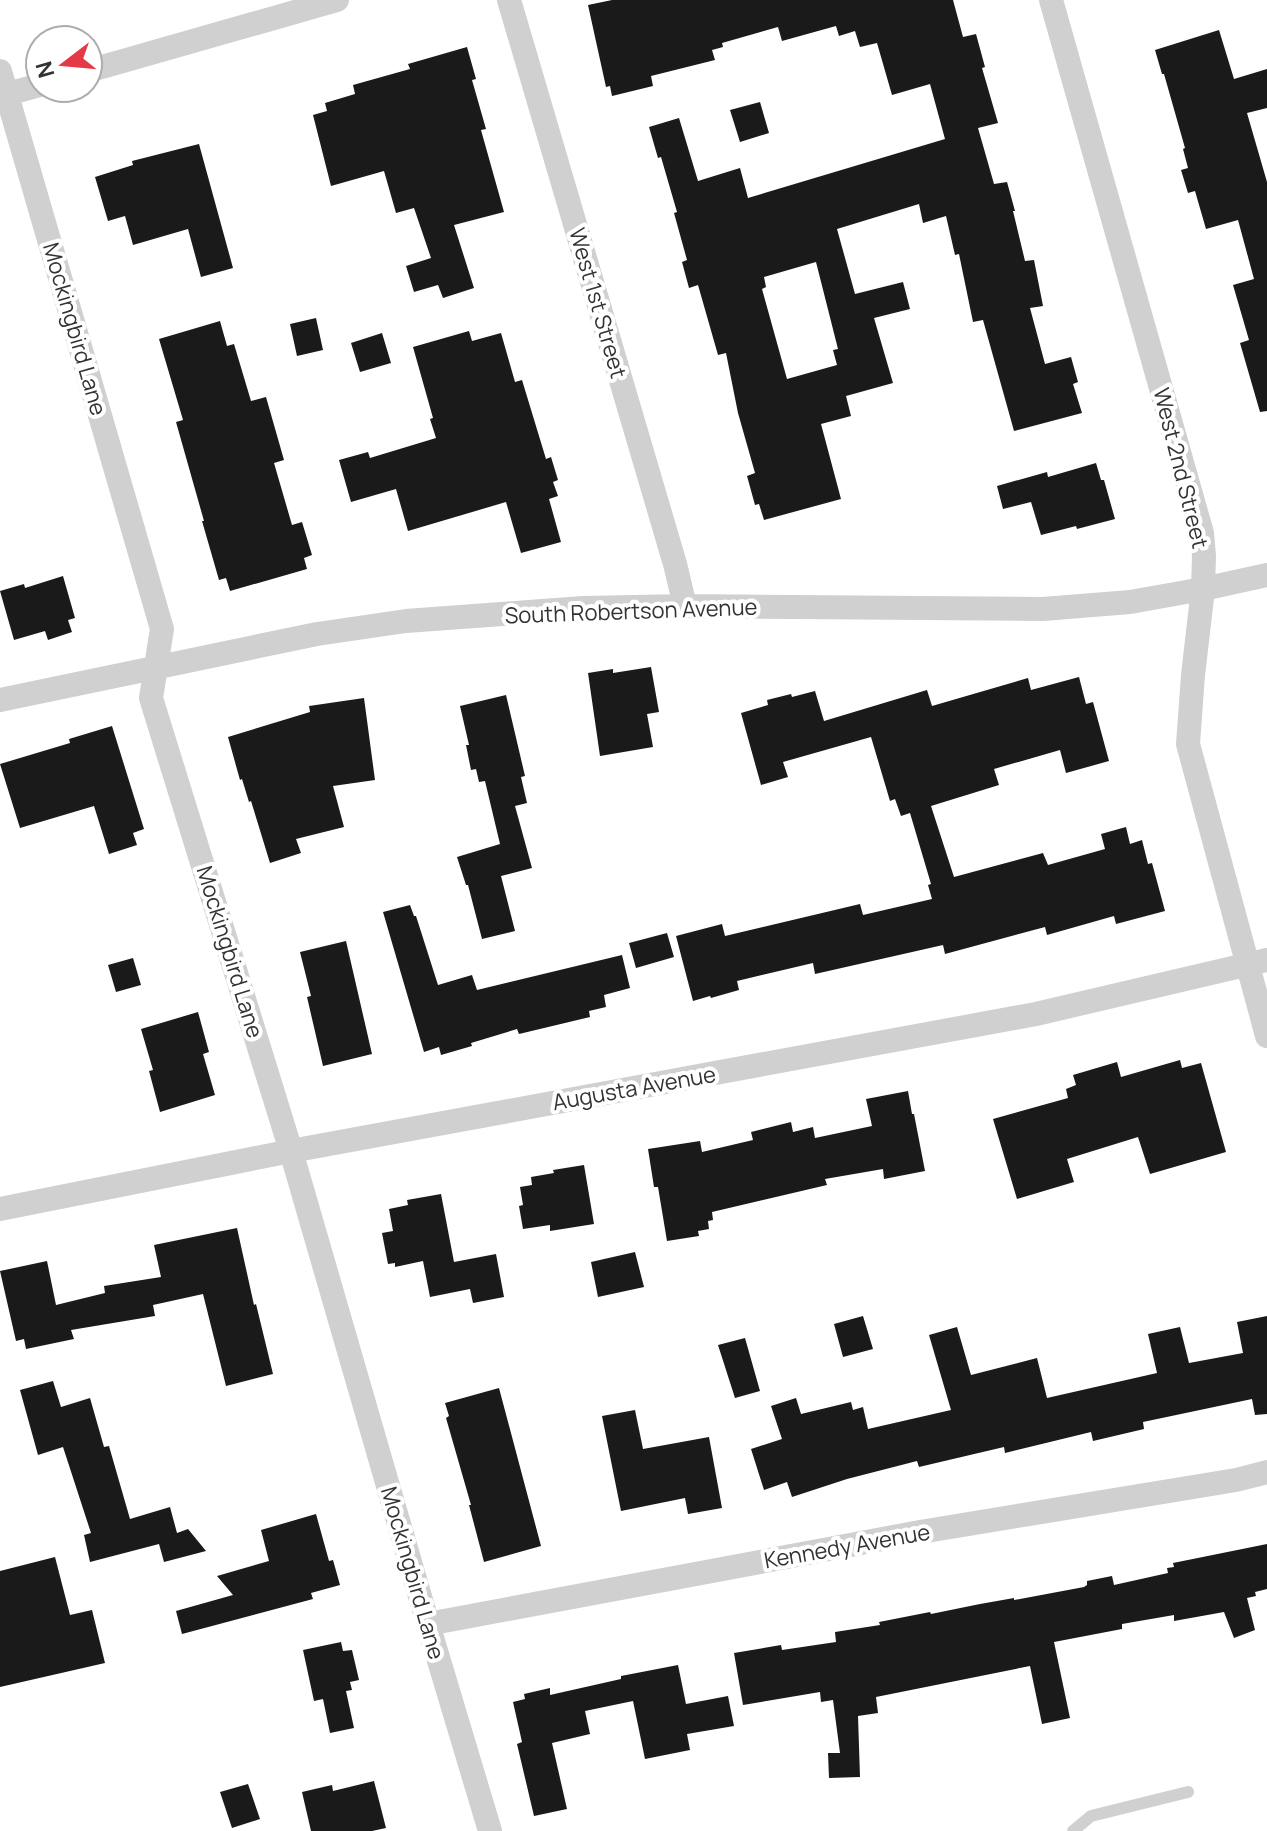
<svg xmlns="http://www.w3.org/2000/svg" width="1267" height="1831" viewBox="0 0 1267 1831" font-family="Manrope,sans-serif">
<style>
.building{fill:#1a1a1a;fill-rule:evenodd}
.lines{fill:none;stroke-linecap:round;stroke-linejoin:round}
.lane{stroke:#d0d0d0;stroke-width:12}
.street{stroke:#d0d0d0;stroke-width:24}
.labels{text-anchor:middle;stroke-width:8;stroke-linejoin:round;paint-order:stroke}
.street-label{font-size:22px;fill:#333;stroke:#fff}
</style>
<rect width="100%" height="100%" fill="#fff"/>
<path class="building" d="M 612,0 L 953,0 L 963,37 L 976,34 L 985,67 L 982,68 L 998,123 L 978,128 L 994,184 L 1007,182 L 1015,211 L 1013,211 L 1025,261 L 1034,260 L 1043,306 L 1030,308 L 1045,364 L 1071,357 L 1078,382 L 1073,384 L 1082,413 L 1014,431 L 983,320 L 973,322 L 959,254 L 955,255 L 946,216 L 923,223 L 919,204 L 837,229 L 855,294 L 903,282 L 910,309 L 874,318 L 893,383 L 846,396 L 851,416 L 821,424 L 841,499 L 764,520 L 759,504 L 755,505 L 747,476 L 755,473 L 738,413 L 726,353 L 718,355 L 698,285 L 689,288 L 682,262 L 687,260 L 674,213 L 677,212 L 661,157 L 658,158 L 649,127 L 679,118 L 698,181 L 740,168 L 748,198 L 945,139 L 930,84 L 892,95 L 877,43 L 860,47 L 855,31 L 839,36 L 836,26 L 782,41 L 778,27 L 722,43 L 723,47 L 712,50 L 715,60 L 651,76 L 653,86 L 612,96 L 610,86 L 606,87 L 588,5 ZM 816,262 L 838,349 L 833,350 L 837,365 L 787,379 L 762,289 L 766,287 L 764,277 Z
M 1219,30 L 1234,79 L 1267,69 L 1267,108 L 1247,113 L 1267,182 L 1267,411 L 1260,412 L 1240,343 L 1249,340 L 1233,285 L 1254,279 L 1238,220 L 1206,229 L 1195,191 L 1188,193 L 1181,170 L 1188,168 L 1183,149 L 1185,148 L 1164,74 L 1162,74 L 1155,50 Z
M 467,47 L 476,79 L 472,80 L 486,129 L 481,130 L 504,212 L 454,225 L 474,288 L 443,298 L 438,285 L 414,292 L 406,266 L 431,258 L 414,208 L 396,213 L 384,171 L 331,186 L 313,115 L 327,111 L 325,103 L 355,94 L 353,85 L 410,69 L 408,64 Z
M 760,102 L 769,133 L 740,142 L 730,110 Z
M 199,144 L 233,268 L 201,277 L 188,229 L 133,245 L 125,216 L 108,221 L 95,177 L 133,165 L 132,161 Z
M 316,318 L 323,350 L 297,356 L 290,324 Z
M 220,321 L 227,346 L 234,344 L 251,401 L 266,397 L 284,460 L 274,463 L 292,525 L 302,522 L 312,555 L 304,558 L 307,569 L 230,591 L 226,578 L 219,580 L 202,521 L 204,521 L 176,422 L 183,420 L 159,339 Z
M 469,331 L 472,341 L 501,333 L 515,382 L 522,380 L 546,459 L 551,457 L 558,480 L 553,482 L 558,496 L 549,499 L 561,542 L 521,553 L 506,502 L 408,531 L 396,489 L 351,502 L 339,460 L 368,452 L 370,458 L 436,438 L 430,419 L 433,418 L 413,347 Z
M 382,333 L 391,363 L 360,372 L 351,343 Z
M 1096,463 L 1101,480 L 1104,480 L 1115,519 L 1077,529 L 1076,526 L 1041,535 L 1031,502 L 1003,509 L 997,486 L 1047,472 L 1048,477 Z
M 63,576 L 75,618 L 68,620 L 72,632 L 48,640 L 45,631 L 14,640 L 0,591 L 24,584 L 25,588 Z
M 651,667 L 659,712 L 647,714 L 653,747 L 600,756 L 588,673 L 613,669 L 613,673 Z
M 1079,677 L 1086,704 L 1093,702 L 1109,761 L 1066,773 L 1060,750 L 994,769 L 999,785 L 931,806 L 954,877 L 1043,853 L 1048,865 L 1105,849 L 1101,834 L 1126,827 L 1130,844 L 1142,840 L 1148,864 L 1152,863 L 1165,911 L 1116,924 L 1114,916 L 1047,935 L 1045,927 L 945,954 L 943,945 L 815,974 L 813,963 L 737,981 L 739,990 L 711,998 L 710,996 L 693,1001 L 676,936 L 722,924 L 725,936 L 860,904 L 863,915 L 932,899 L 928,885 L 931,884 L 910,813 L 901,816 L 895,799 L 890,801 L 871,737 L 783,762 L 788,777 L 761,785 L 741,713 L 768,705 L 767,700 L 791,694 L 792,697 L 815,691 L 824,721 L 927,690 L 932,706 L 1028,678 L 1031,690 Z
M 506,695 L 525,776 L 521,777 L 527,803 L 515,806 L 532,868 L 501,876 L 515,931 L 482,939 L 468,885 L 466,885 L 457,857 L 500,844 L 485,781 L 479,782 L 476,769 L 471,770 L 466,745 L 469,745 L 460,706 Z
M 364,698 L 375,780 L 333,786 L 344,827 L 296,839 L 301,853 L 270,863 L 251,801 L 249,802 L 242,779 L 240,780 L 228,737 L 310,712 L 309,706 Z
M 112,726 L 144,829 L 133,833 L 137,845 L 109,854 L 94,806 L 20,828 L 0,764 L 70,743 L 69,739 Z
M 410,905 L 414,916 L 416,916 L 438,985 L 472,975 L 477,990 L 622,955 L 630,988 L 604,995 L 606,1007 L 589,1011 L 590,1017 L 519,1034 L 517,1029 L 471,1043 L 472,1046 L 441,1055 L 439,1047 L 424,1052 L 383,912 Z
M 667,933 L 674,957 L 636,968 L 629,943 Z
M 346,941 L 372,1054 L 323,1066 L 307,997 L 311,996 L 300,952 Z
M 133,958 L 141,985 L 116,992 L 108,965 Z
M 198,1012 L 209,1052 L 203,1054 L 215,1095 L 160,1112 L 149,1071 L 153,1070 L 141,1029 Z
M 1180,1060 L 1182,1068 L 1201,1063 L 1226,1152 L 1150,1174 L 1138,1137 L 1067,1159 L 1074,1182 L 1017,1199 L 993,1119 L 1068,1098 L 1066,1089 L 1076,1085 L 1073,1075 L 1117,1062 L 1121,1077 Z
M 908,1091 L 912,1114 L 914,1114 L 925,1171 L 884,1179 L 883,1169 L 825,1179 L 827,1185 L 712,1212 L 713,1220 L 708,1221 L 709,1229 L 698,1231 L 699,1236 L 667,1241 L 658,1187 L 654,1187 L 648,1149 L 700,1141 L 702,1152 L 753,1140 L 751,1132 L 791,1122 L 793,1132 L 813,1127 L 815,1138 L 872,1126 L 866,1099 Z
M 584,1165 L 594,1224 L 550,1231 L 550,1225 L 523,1229 L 519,1206 L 523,1205 L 520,1187 L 532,1185 L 531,1177 L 554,1173 L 553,1170 Z
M 441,1194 L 454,1262 L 496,1254 L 504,1297 L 473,1303 L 470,1289 L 430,1297 L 423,1261 L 395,1267 L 395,1263 L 388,1264 L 382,1233 L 393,1231 L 389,1209 L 408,1205 L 407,1200 Z
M 237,1228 L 254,1305 L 256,1304 L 273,1374 L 226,1386 L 203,1294 L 153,1305 L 155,1316 L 71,1330 L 74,1339 L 26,1349 L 24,1339 L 16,1341 L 0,1271 L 47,1261 L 56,1305 L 105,1293 L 104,1286 L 161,1277 L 154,1245 Z
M 635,1252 L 644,1287 L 598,1297 L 591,1262 Z
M 863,1316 L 873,1349 L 843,1357 L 834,1324 Z
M 1267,1316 L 1267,1414 L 1255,1415 L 1252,1399 L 1143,1422 L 1144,1429 L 1093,1441 L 1091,1432 L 1005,1453 L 1004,1447 L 919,1467 L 917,1461 L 847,1479 L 792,1497 L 787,1482 L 764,1490 L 751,1449 L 782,1439 L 771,1406 L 796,1398 L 801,1414 L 851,1402 L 853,1410 L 863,1407 L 868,1429 L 951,1410 L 929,1335 L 957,1327 L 971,1375 L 1037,1358 L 1047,1398 L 1157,1373 L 1148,1334 L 1180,1327 L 1189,1363 L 1243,1353 L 1237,1322 Z
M 745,1338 L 760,1391 L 735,1398 L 718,1345 Z
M 53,1381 L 61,1407 L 90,1398 L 104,1447 L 109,1446 L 130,1519 L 170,1507 L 177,1533 L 188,1529 L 206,1551 L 164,1562 L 159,1544 L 90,1562 L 84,1535 L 91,1533 L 63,1447 L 38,1455 L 20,1390 Z
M 499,1388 L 541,1546 L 484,1562 L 469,1505 L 471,1505 L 446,1418 L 449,1416 L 445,1403 Z
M 635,1410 L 643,1449 L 709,1437 L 722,1508 L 688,1514 L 685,1498 L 621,1511 L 602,1416 Z
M 316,1514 L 329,1561 L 333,1560 L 340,1585 L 311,1593 L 313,1599 L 182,1634 L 176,1611 L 233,1595 L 217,1576 L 269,1561 L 261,1530 Z
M 1267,1544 L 1267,1589 L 1255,1592 L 1256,1596 L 1247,1598 L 1255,1630 L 1234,1638 L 1224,1612 L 1174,1621 L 1174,1615 L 1122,1624 L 1122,1629 L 1054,1642 L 1070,1718 L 1042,1724 L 1030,1666 L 876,1697 L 878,1713 L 858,1716 L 860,1777 L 829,1778 L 828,1753 L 840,1753 L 833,1700 L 821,1702 L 820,1692 L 743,1705 L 734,1653 L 781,1645 L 782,1650 L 836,1642 L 835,1632 L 880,1625 L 879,1622 L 930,1612 L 931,1614 L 980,1604 L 1014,1598 L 1014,1600 L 1084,1587 L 1087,1585 L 1087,1581 L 1112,1576 L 1114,1585 L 1168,1573 L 1167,1568 L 1174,1567 L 1173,1563 Z
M 55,1557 L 70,1615 L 92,1610 L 105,1663 L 0,1687 L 0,1571 Z
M 341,1642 L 343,1651 L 352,1650 L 359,1680 L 350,1682 L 352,1690 L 346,1691 L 354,1728 L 330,1733 L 323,1699 L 314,1701 L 303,1650 Z
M 678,1665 L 686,1704 L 728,1696 L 734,1726 L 687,1734 L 690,1750 L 645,1759 L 633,1701 L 585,1711 L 590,1734 L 552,1743 L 567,1809 L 534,1816 L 517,1744 L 522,1742 L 513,1702 L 525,1699 L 524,1694 L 550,1688 L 550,1695 L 621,1679 L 621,1676 Z
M 374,1781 L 386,1828 L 372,1831 L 311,1831 L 302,1792 L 332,1785 L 333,1791 Z
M 248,1784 L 260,1819 L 232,1828 L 220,1792 Z"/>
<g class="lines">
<path class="lane" d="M 1073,1831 L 1091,1816 L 1188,1792"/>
<path class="street" d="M 509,0 L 675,564 L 685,606
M 1051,0 L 1202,533 L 1204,556 L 1203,589 L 1193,675 L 1188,744 L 1267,1036
M 0,71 L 162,629 L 151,698 L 291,1151 L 428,1624 L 490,1831
M 88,71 L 337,0
M 0,96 L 40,85
M 0,700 L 317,634 L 406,621 L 583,608 L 685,606 L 1043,609 L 1130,602 L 1203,589 L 1267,575
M 0,1209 L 291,1151 L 1036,1014 L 1267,960
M 428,1624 L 920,1532 L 1236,1480 L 1267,1472"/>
</g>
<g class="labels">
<g class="street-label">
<text transform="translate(598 303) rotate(74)" y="8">West 1st Street</text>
<text transform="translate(75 329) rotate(74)" y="8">Mockingbird Lane</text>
<text transform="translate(1181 468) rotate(76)" y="8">West 2nd Street</text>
<text transform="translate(631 611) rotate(-2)" y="8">South Robertson Avenue</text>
<text transform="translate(230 952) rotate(73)" y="8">Mockingbird Lane</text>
<text transform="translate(634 1088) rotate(-10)" y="8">Augusta Avenue</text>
<text transform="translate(847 1546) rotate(-10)" y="8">Kennedy Avenue</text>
<text transform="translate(413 1573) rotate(74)" y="8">Mockingbird Lane</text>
</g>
</g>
<g transform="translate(64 64) rotate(254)"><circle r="38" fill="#ffffff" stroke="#adadad" stroke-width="2"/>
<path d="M0-6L14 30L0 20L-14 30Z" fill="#e63946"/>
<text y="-12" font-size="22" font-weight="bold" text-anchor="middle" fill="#333333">N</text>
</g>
</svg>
